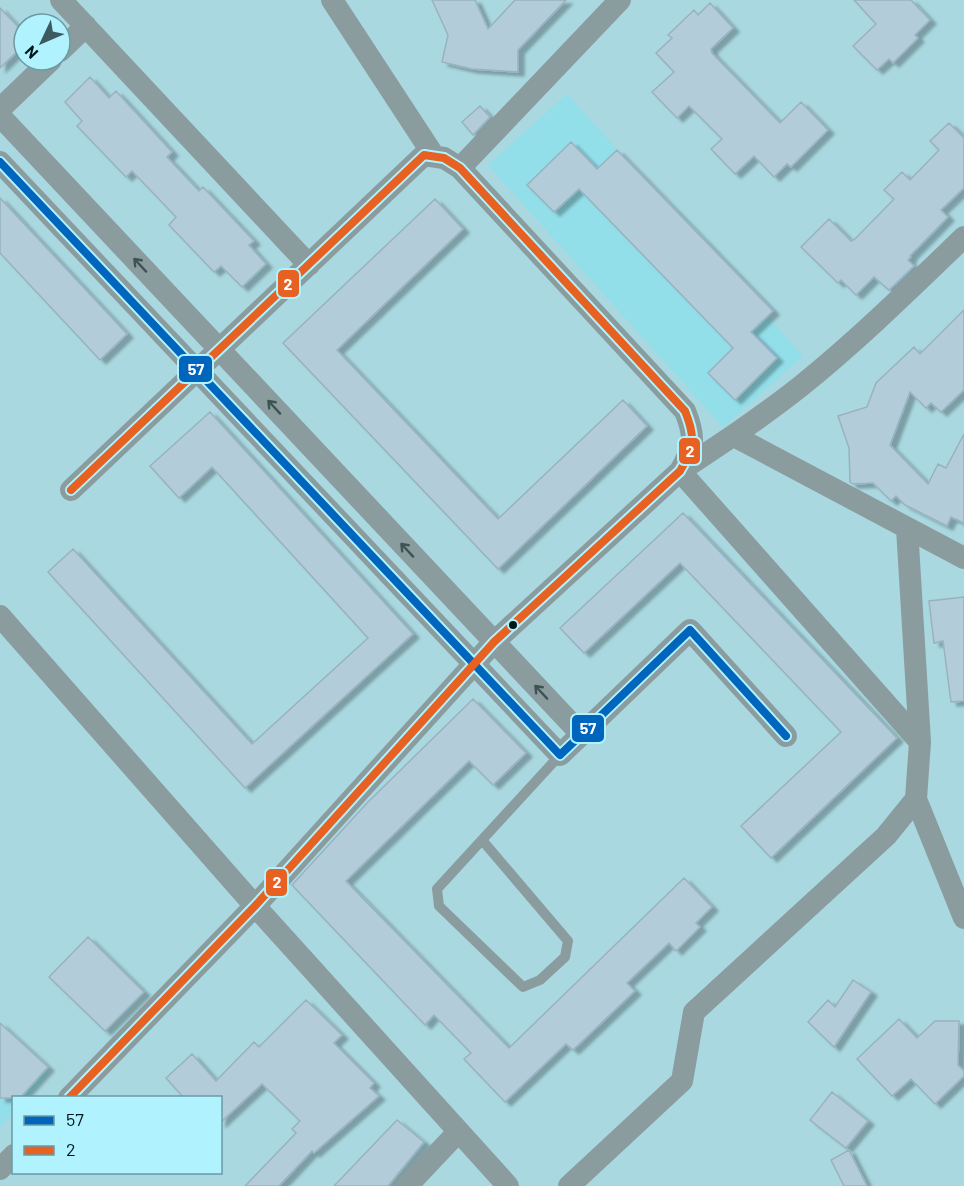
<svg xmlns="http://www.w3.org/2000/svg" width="964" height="1186" viewBox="0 0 964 1186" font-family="Barlow,sans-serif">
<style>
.built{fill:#92dee9}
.building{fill:#b3ccda;stroke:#98b2c0;stroke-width:1.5;filter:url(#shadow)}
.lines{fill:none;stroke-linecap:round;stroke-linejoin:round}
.service{stroke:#8b9c9f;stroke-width:10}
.minor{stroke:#8b9c9f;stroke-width:22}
.bus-1-casing{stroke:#b0f3fe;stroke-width:12}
.bus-2-casing{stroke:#b0f3fe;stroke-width:12}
.bus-1{stroke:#0065bd;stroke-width:8}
.bus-2{stroke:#e66122;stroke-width:8}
.oneway{stroke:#3f5357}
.bus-dot{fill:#00171c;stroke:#b0f3fe;stroke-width:2}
.line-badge{stroke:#b0f3fe;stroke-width:2}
.badge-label{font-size:16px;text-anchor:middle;font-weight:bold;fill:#fff}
</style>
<defs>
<filter id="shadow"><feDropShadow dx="6" dy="4" stdDeviation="1.5" flood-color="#0004"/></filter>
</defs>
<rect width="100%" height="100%" fill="#a9d8e0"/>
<path class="built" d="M 567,94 L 803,356 L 723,427 L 488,165 Z
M 0,1038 L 34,1070 L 49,1074 L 28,1097 L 14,1098 L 13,1113 L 0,1128 Z"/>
<path class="building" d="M 432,0 L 475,0 L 488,29 L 515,0 L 566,0 L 518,50 L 518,72 L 472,69 L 442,62 L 448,35 Z
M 854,0 L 911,0 L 930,20 L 915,35 L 918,38 L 893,63 L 889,59 L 877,70 L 853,46 L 876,24 Z
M 710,3 L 733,28 L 711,49 L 712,53 L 780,123 L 801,102 L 828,130 L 791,167 L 787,164 L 774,177 L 754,156 L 735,174 L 711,149 L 722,139 L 689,106 L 677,118 L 652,92 L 674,72 L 656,53 L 672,38 L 668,35 L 694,10 L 698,15 Z
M 0,8 L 24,33 L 24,45 L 0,68 Z
M 90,77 L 109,98 L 116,91 L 172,152 L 167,157 L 199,191 L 203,187 L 254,241 L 249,245 L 266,264 L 242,287 L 221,266 L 214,272 L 169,225 L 176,217 L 132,171 L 126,177 L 77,126 L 82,121 L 65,102 Z
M 480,106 L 490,117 L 473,135 L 462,122 Z
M 949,123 L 964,138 L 964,188 L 941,210 L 948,217 L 910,256 L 911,257 L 908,260 L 914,266 L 889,290 L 874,277 L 856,295 L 841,280 L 838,283 L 801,247 L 829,219 L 851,241 L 855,239 L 894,199 L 884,190 L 902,172 L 910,180 L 939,150 L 930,141 Z
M 571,142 L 597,169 L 617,150 L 773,311 L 751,332 L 777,358 L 735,400 L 708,373 L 733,348 L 579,189 L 554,212 L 527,185 Z
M 0,198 L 127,334 L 100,360 L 0,253 Z
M 435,199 L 463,229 L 337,350 L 498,519 L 623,400 L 647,426 L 498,569 L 283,343 Z
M 964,310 L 964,390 L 941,412 L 931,403 L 926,408 L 910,392 L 890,445 L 928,484 L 938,464 L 946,468 L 964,434 L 964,523 L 951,517 L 947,526 L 905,505 L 896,496 L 891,501 L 873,483 L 853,484 L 850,482 L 849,448 L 838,416 L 867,407 L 876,383 L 914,347 L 920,354 Z
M 210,412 L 413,634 L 245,788 L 48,572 L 73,549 L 252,744 L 368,638 L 212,467 L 179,498 L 150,466 Z
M 683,513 L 897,738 L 771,858 L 741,826 L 841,732 L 680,563 L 584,653 L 560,628 Z
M 964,597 L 964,701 L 951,702 L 943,641 L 934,643 L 929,601 Z
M 473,699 L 526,753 L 493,785 L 469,761 L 346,881 L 509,1048 L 684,878 L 712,907 L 696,923 L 700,927 L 676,951 L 669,943 L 627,983 L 635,991 L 573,1050 L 566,1044 L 505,1102 L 464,1059 L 471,1053 L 434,1015 L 425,1025 L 292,885 L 367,803 Z
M 88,937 L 144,992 L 105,1031 L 49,977 Z
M 853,980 L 871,992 L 834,1047 L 808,1022 L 828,1000 L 835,1007 Z
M 306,1000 L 342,1035 L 334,1043 L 374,1083 L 370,1088 L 379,1096 L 314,1153 L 312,1151 L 279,1186 L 245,1186 L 296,1133 L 292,1129 L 300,1121 L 262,1084 L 220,1123 L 220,1098 L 184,1098 L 166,1078 L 192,1054 L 216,1081 L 254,1042 L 259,1047 Z
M 899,1019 L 917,1038 L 935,1021 L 959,1021 L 958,1065 L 964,1071 L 964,1076 L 935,1104 L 911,1079 L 892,1096 L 857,1059 Z
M 0,1023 L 48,1067 L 20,1098 L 0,1098 Z
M 832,1092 L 868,1121 L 846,1148 L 810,1120 Z
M 397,1120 L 424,1142 L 388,1186 L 334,1186 Z
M 849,1150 L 867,1186 L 844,1186 L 831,1160 Z"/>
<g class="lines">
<path class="service" d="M 482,840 L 568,941 L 565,957 L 540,980 L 523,987 L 439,906 L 437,889 L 560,755"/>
<path class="minor" d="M 61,0 L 309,265
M 332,0 L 434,156
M 60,51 L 86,26
M 0,109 L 51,60
M 0,116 L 581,734
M 0,162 L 560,755 L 690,630 L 786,736
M 460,168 L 620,0
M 964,237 C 911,288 858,340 801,386 C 762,417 721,444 680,471 L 920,742 L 916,799 L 964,918
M 734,436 L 964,558
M 907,528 L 920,742
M 0,616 L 255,906 L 508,1186
M 69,1098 L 255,906 L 494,642 L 680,471 C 694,447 696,438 685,411 L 460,168 L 444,158 L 424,155 L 71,490
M 0,1169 L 14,1155
M 407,1186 L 458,1132
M 569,1186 L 682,1081 L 694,1012 L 886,836 L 916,799"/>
<defs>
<path id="bus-1" d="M 0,162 L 560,755 L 690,630 L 786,736"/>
<path id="bus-2" d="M 69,1098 L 255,906 L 494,642 L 680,471 C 694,447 696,438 685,411 L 460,168 L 444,158 L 424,155 L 71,490"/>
</defs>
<use href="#bus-1" class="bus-1-casing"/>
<use href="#bus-2" class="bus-2-casing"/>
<use href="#bus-1" class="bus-1"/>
<use href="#bus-2" class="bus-2"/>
</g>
<defs><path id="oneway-shaft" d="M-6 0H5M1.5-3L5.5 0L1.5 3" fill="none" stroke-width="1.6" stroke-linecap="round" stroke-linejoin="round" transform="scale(1.5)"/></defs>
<g class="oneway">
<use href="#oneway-shaft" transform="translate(140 265) rotate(-133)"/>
<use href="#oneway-shaft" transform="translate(274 407) rotate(-133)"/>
<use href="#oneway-shaft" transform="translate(407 550) rotate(-133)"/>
<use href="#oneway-shaft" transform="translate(541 692) rotate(-133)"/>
</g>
<circle class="bus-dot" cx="513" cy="625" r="5"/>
<g class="line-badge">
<rect x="277" y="269" width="23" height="29" rx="6" fill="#e66122"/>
<rect x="178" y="355" width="35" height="28" rx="6" fill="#0065bd"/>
<rect x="678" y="437" width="23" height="28" rx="6" fill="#e66122"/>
<rect x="571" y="714" width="34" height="29" rx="6" fill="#0065bd"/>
<rect x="265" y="868" width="23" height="29" rx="6" fill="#e66122"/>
</g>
<g class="badge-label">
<text x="288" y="290">2</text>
<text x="196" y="375">57</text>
<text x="690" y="457">2</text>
<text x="588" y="734">57</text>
<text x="277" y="888">2</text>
</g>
<rect x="12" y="1096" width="210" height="78" fill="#b0f3fe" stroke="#6a9ba4" stroke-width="1.5"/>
<rect x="24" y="1116" width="30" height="9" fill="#0065bd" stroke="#6a9ba4" stroke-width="1.5"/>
<text x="66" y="1126" font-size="18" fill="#00171c">57</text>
<rect x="24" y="1146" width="30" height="9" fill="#e66122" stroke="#6a9ba4" stroke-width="1.5"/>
<text x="66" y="1156" font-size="18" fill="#00171c">2</text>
<g transform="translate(42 42) rotate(226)"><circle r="28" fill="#b0f3fe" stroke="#6a9ba4" stroke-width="1.5"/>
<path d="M0-4.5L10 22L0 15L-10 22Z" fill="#3b5b61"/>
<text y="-9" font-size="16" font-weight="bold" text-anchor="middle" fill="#00171c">N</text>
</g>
</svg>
